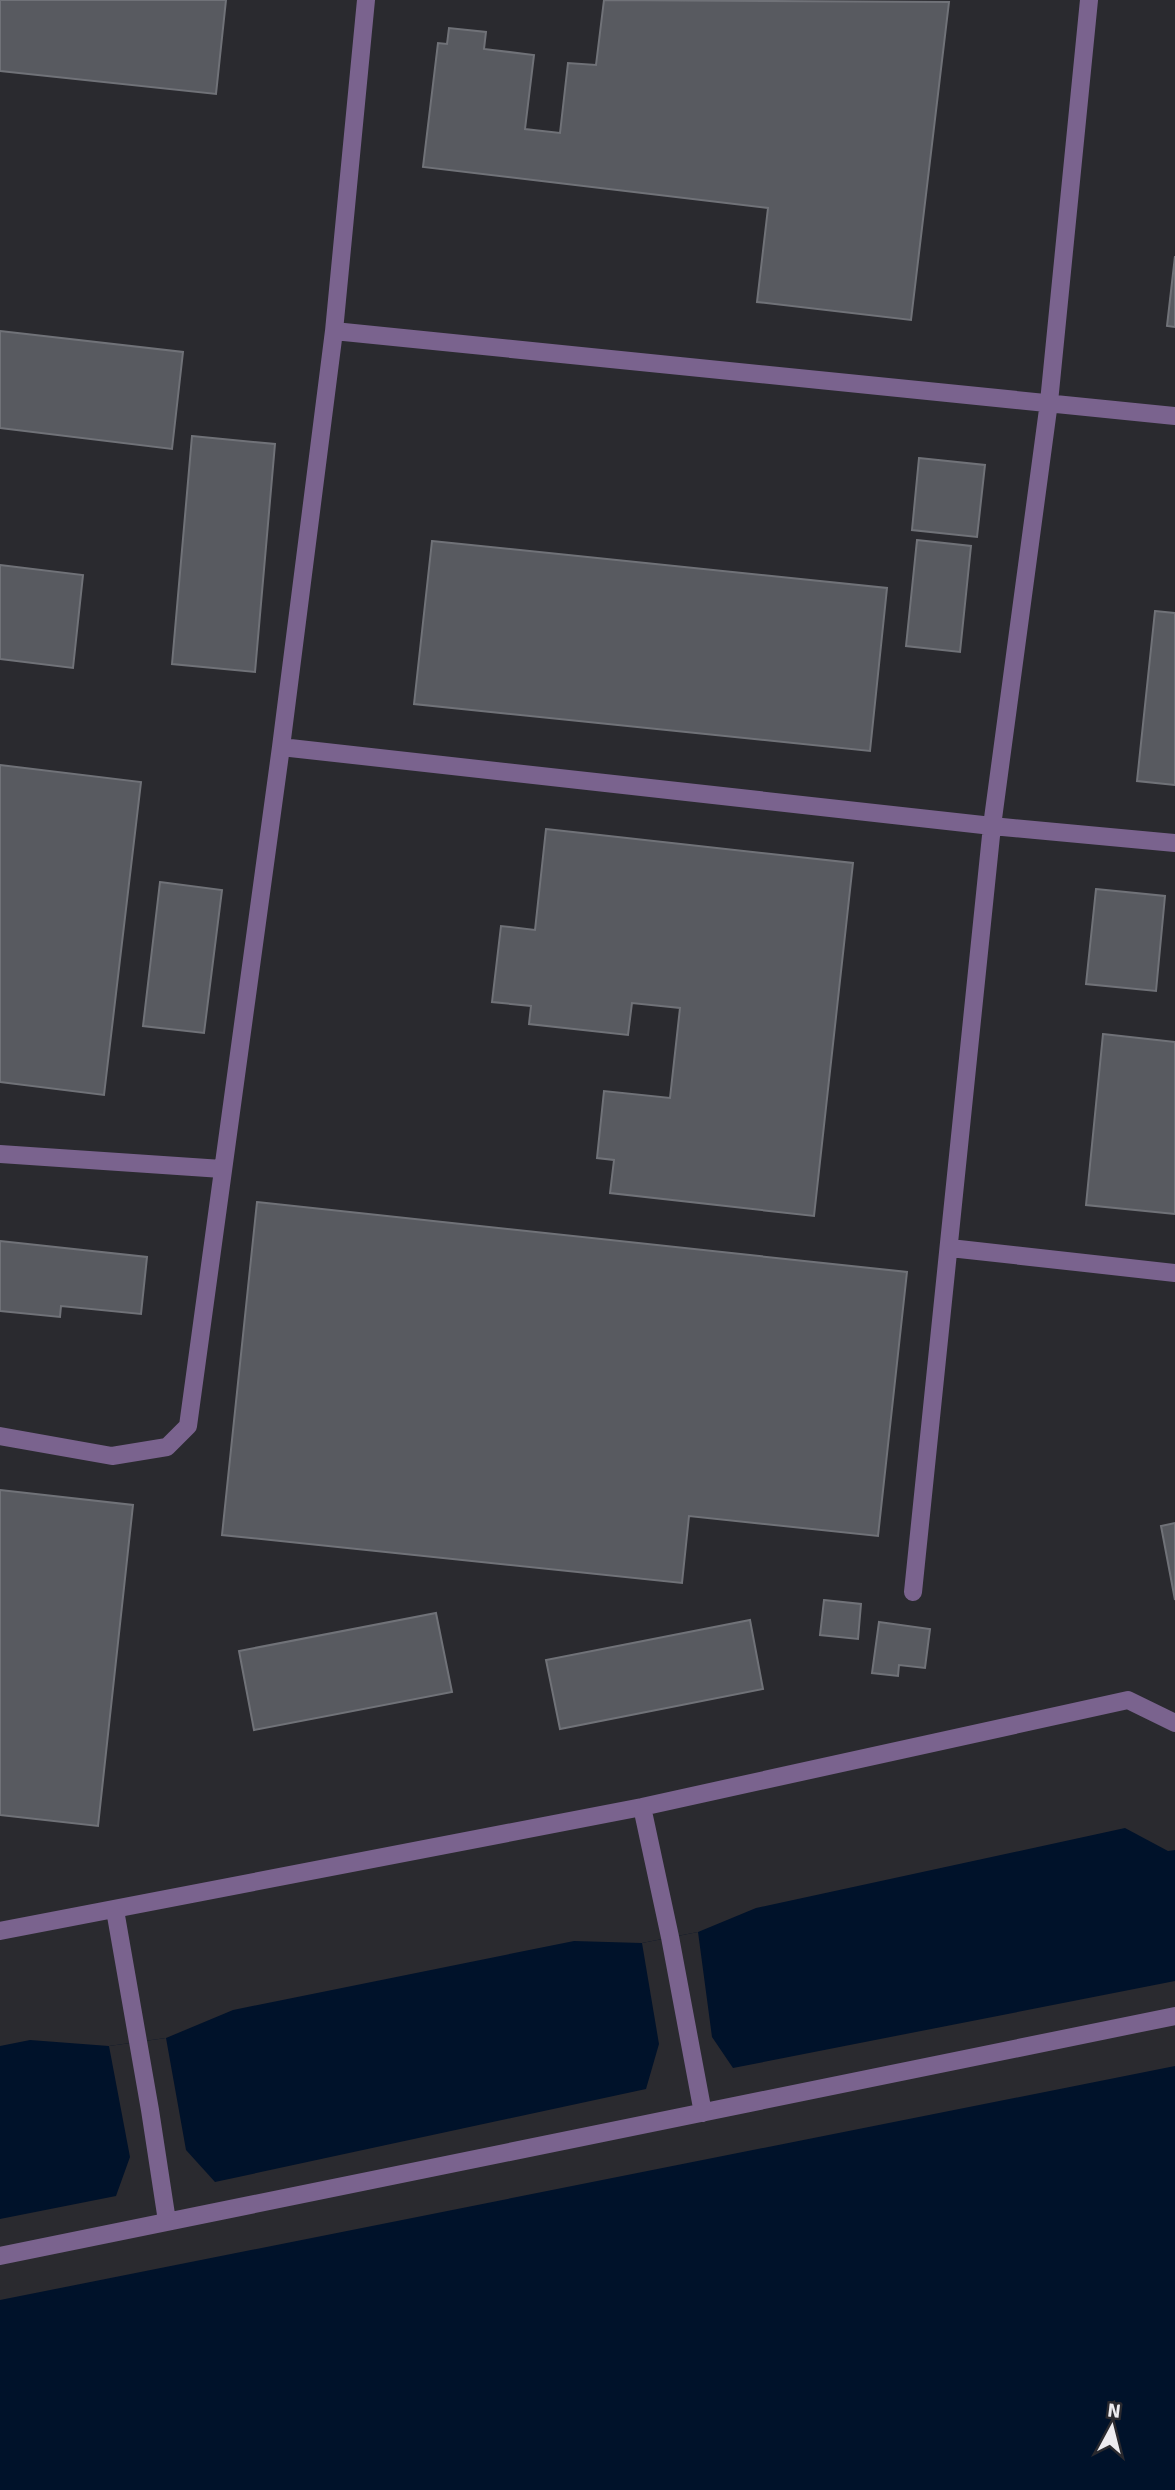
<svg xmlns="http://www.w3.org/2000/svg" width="1175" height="2490" viewBox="0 0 1175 2490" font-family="Signika,sans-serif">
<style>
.water{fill:#00122a}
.pier{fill:#2a2a2f}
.building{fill:#585a60;stroke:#707278;stroke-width:2}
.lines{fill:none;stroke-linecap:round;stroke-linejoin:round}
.minor{stroke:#7a638e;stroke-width:18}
</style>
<rect width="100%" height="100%" fill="#2a2a2f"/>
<path class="water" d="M 1125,1828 L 1168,1851 L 1175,1850 L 1175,2490 L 0,2490 L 0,2046 L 30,2040 L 109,2046 L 166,2038 L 233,2010 L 574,1941 L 642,1943 L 698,1932 L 756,1908 Z"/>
<path class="pier" d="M 698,1932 L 712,2037 L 733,2068 L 1175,1981 L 1175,2066 L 0,2300 L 0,2219 L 116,2196 L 130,2157 L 109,2046 L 166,2038 L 186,2150 L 215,2182 L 646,2089 L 659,2044 L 642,1943 Z"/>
<path class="building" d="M 0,0 L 226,0 L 216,94 L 0,71 Z
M 604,0 L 949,2 L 911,320 L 757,302 L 768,208 L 423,167 L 438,43 L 447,44 L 449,28 L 486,32 L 484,49 L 534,55 L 525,129 L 560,133 L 568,63 L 596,65 Z
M 1175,256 L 1175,327 L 1167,326 Z
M 0,331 L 183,352 L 172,449 L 0,428 Z
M 192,436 L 275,444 L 255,672 L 172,664 Z
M 919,458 L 985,465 L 977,537 L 912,530 Z
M 917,540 L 971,546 L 960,652 L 906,646 Z
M 432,541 L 887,588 L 870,751 L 414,704 Z
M 0,565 L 83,575 L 73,668 L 0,659 Z
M 1155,611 L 1175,613 L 1175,785 L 1137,781 Z
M 0,765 L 141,782 L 104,1095 L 0,1082 Z
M 546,829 L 853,863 L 814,1216 L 610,1193 L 614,1160 L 597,1158 L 604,1091 L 670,1098 L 680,1008 L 632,1003 L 628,1035 L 529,1024 L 531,1006 L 492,1002 L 501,926 L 535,930 Z
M 160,882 L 222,890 L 204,1033 L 143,1026 Z
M 1096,889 L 1165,896 L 1156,991 L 1086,984 Z
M 1103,1034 L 1175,1042 L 1175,1214 L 1086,1205 Z
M 257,1202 L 907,1272 L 878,1536 L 689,1516 L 682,1583 L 222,1535 Z
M 0,1241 L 147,1257 L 141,1314 L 61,1306 L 60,1317 L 0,1311 Z
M 0,1490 L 133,1505 L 98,1826 L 0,1815 Z
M 1175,1523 L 1175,1600 L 1161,1526 Z
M 824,1600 L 861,1604 L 858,1639 L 820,1635 Z
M 436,1613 L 452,1692 L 254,1730 L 239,1651 Z
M 750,1620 L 763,1689 L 560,1729 L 546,1660 Z
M 879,1622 L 930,1629 L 925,1668 L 899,1665 L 898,1676 L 872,1673 Z"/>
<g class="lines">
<path class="minor" d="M 366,0 L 334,331 L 1175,416
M 1089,0 L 1049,402 L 992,826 L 1175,843
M 281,747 L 992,826 L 913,1592
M 0,1154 L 222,1169
M 950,1248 L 1175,1273
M 0,1436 L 112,1456 L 167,1447 L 188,1426 L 281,747 L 334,331
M 642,1807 L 670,1937 L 703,2113
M 115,1910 L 150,2110 L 167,2221
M 0,1931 L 642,1807 L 1128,1700 L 1175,1723
M 0,2256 L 1175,2016"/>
</g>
<g transform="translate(1112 2427) rotate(7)" stroke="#2a2a2f" stroke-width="5" paint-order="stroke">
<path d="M0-5L12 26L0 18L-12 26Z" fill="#edecf0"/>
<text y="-10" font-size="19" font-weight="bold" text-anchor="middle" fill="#edecf0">N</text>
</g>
</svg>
